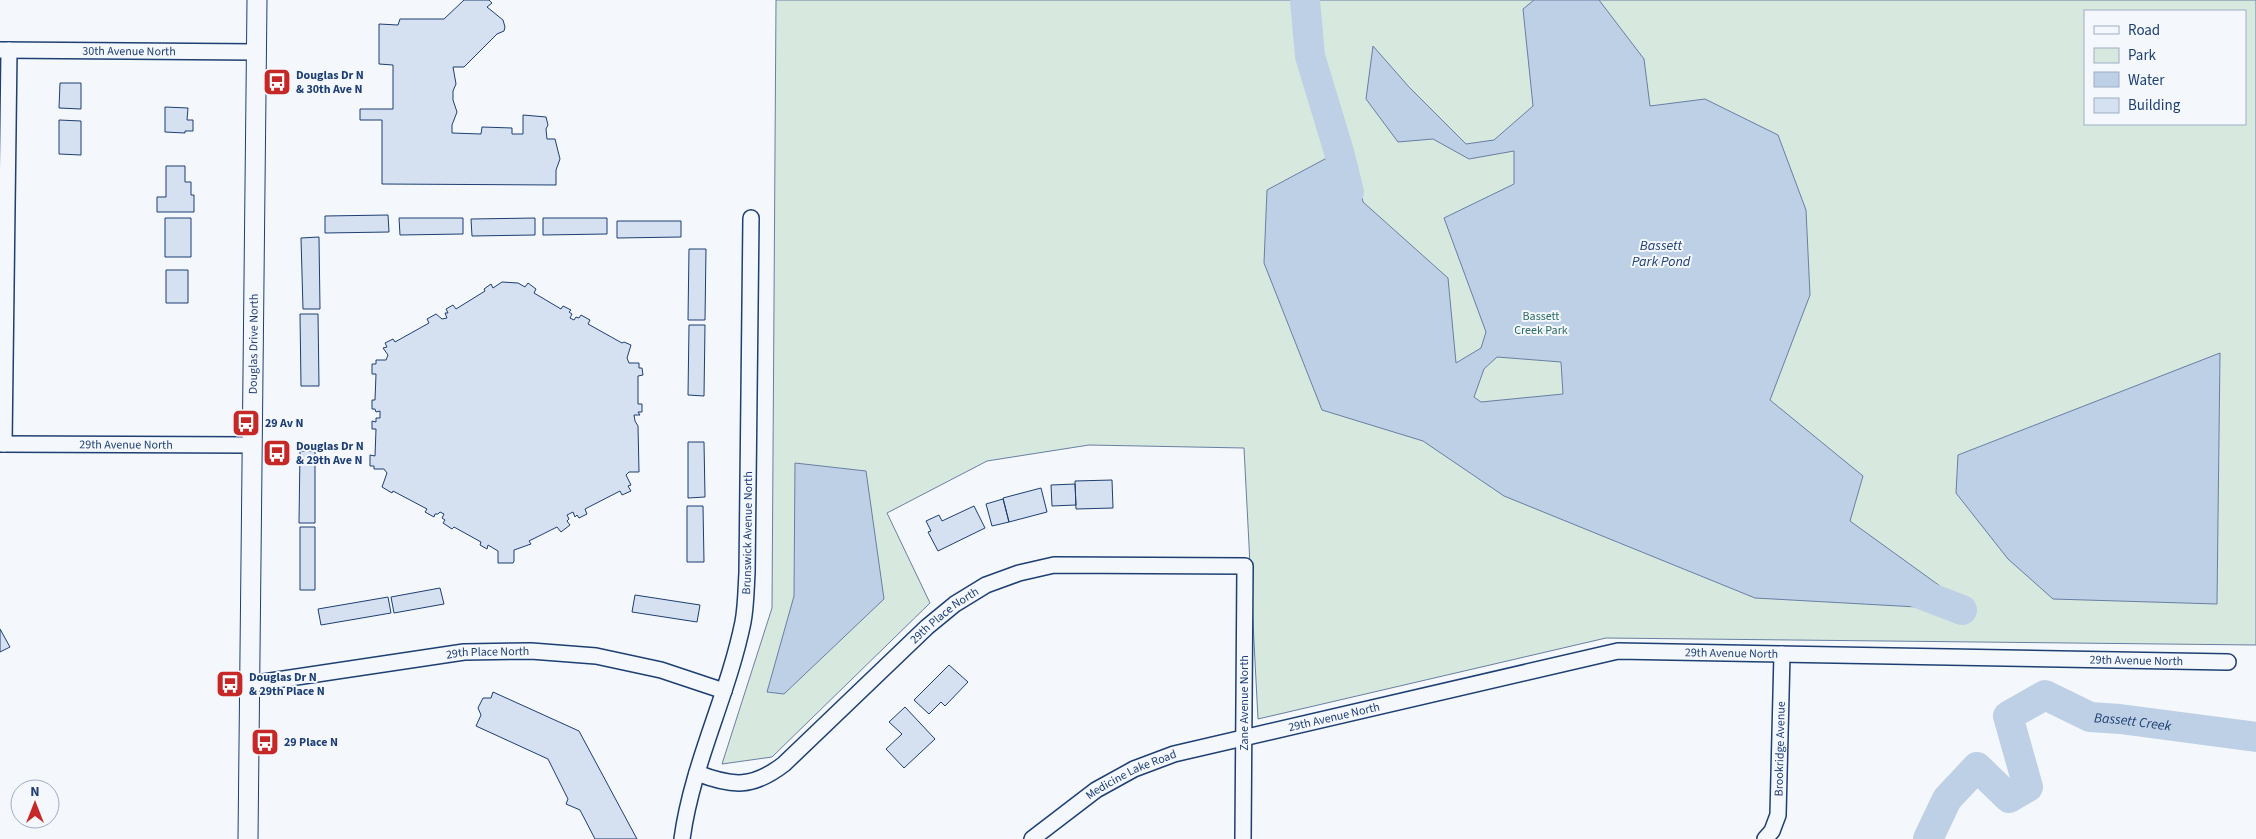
<svg xmlns="http://www.w3.org/2000/svg" width="2256" height="839" viewBox="0 0 2256 839" font-family="'Source Sans 3',sans-serif">
<style>
.green{fill:#d7e8df;stroke:#687fa3;fill-rule:evenodd}
.water{fill:#bed0e5;stroke:#687fa3;fill-rule:evenodd}
.lines{fill:none;stroke-linecap:round;stroke-linejoin:round}
.river{stroke:#bed0e5;stroke-width:30}
.building{fill:#d5e0f0;stroke:#1d3f73}
.minor-casing{stroke:#1d3f73;stroke-width:18}
.tertiary-casing{stroke:#1d3f73;stroke-width:21}
.minor{stroke:#f4f7fb;stroke-width:15}
.tertiary{stroke:#f4f7fb;stroke-width:19}
.labels{text-anchor:middle;stroke-width:4;stroke-linejoin:round;paint-order:stroke}
.street-label{font-size:12px;fill:#1d3f73;stroke:#f4f7fb}
.poi-label{font-size:12px;font-weight:bold;fill:#1d3f73;stroke:#f4f7fb;text-anchor:start}
.park-label{font-size:12px;fill:#2c6c60;stroke:#f4f7fb}
.water-label{font-size:14px;font-style:italic;fill:#1d3f73;stroke:#f4f7fb}
</style>
<rect width="100%" height="100%" fill="#f4f7fb"/>
<path class="green" d="M 776,0 L 2256,0 L 2256,645 L 1606,638 L 1258,719 L 1244,448 L 1089,445 L 987,461 L 887,513 L 930,603 L 772,757 L 722,764 L 772,608 ZM 2085,11 L 2245,11 L 2245,124 L 2085,124 Z"/>
<path class="water" d="M 1534,0 L 1599,0 L 1644,59 L 1650,106 L 1705,99 L 1778,135 L 1806,210 L 1810,295 L 1770,400 L 1863,476 L 1850,521 L 1940,586 L 1935,608 L 1755,598 L 1504,496 L 1423,441 L 1322,410 L 1264,263 L 1267,190 L 1351,145 L 1363,202 L 1448,278 L 1456,363 L 1481,348 L 1486,332 L 1444,218 L 1514,184 L 1514,151 L 1469,159 L 1433,139 L 1398,142 L 1366,99 L 1373,46 L 1409,87 L 1466,144 L 1494,140 L 1533,106 L 1523,9 ZM 1497,357 L 1561,362 L 1563,394 L 1481,402 L 1474,397 L 1484,369 Z
M 2220,353 L 2217,604 L 2053,599 L 2008,559 L 1956,493 L 1958,455 Z
M 795,463 L 866,471 L 884,599 L 784,694 L 767,692 L 794,596 Z"/>
<g class="lines">
<g class="river">
<path d="M 1305,0 L 1310,56 L 1339,152 L 1349,192"/>
<path d="M 1897,585 L 1962,610"/>
<path id="s1" d="M 1928,839 L 1947,799 L 1977,767 L 2009,798 L 2028,787 L 2008,716 L 2045,695 L 2090,717 L 2120,719 L 2256,737"/>
</g>
</g>
<path class="building" d="M 464,0 L 489,0 L 492,3 L 487,7 L 503,20 L 505,27 L 504,31 L 497,34 L 464,67 L 453,67 L 456,84 L 453,91 L 453,100 L 457,112 L 452,125 L 452,133 L 481,134 L 482,127 L 512,128 L 512,134 L 523,134 L 523,115 L 546,117 L 548,125 L 546,129 L 547,139 L 555,139 L 560,159 L 556,170 L 556,185 L 382,184 L 382,120 L 360,120 L 360,109 L 393,109 L 393,65 L 379,64 L 379,24 L 398,25 L 400,19 L 444,19 Z
M 60,83 L 81,83 L 81,109 L 59,108 Z
M 165,107 L 188,108 L 187,120 L 193,120 L 193,131 L 185,131 L 185,133 L 165,132 Z
M 59,120 L 81,121 L 81,155 L 59,154 Z
M 166,166 L 185,166 L 185,182 L 191,182 L 191,195 L 194,195 L 194,212 L 157,212 L 157,197 L 166,197 Z
M 388,215 L 389,232 L 325,233 L 325,216 Z
M 165,218 L 191,218 L 191,257 L 165,257 Z
M 399,218 L 463,218 L 463,234 L 400,235 Z
M 535,218 L 535,235 L 472,236 L 471,219 Z
M 543,218 L 607,218 L 607,234 L 543,235 Z
M 617,221 L 681,221 L 681,237 L 617,238 Z
M 319,237 L 320,309 L 303,309 L 301,238 Z
M 689,249 L 706,249 L 705,320 L 688,320 Z
M 166,270 L 188,270 L 188,303 L 166,303 Z
M 502,282 L 518,283 L 525,287 L 528,283 L 536,289 L 534,293 L 561,309 L 563,306 L 571,310 L 569,312 L 572,314 L 570,318 L 574,320 L 576,317 L 579,318 L 581,315 L 590,320 L 588,324 L 622,343 L 624,342 L 631,345 L 627,358 L 629,363 L 639,363 L 639,368 L 642,368 L 643,375 L 638,376 L 638,404 L 642,404 L 642,412 L 638,412 L 640,415 L 634,415 L 635,421 L 638,426 L 639,472 L 629,472 L 626,475 L 631,485 L 628,486 L 631,491 L 622,495 L 620,491 L 585,509 L 587,514 L 579,518 L 577,515 L 575,517 L 573,512 L 567,515 L 569,519 L 567,521 L 570,525 L 561,532 L 557,527 L 529,541 L 531,544 L 514,550 L 514,561 L 513,563 L 498,563 L 498,551 L 488,545 L 487,549 L 480,545 L 481,542 L 454,527 L 452,529 L 443,523 L 445,520 L 442,518 L 444,514 L 440,512 L 438,514 L 435,514 L 434,517 L 425,512 L 427,509 L 393,491 L 392,493 L 382,487 L 387,473 L 384,469 L 374,469 L 374,466 L 370,466 L 370,455 L 375,456 L 376,429 L 372,429 L 372,421 L 376,422 L 376,418 L 380,418 L 380,411 L 376,412 L 375,409 L 372,409 L 372,400 L 375,400 L 376,374 L 372,374 L 372,364 L 376,364 L 376,360 L 386,360 L 388,355 L 383,348 L 387,347 L 385,343 L 393,339 L 395,342 L 429,323 L 427,319 L 436,314 L 442,319 L 447,318 L 445,313 L 448,313 L 446,309 L 453,305 L 456,309 L 485,291 L 484,289 L 491,284 L 493,288 Z
M 300,314 L 318,314 L 319,386 L 301,386 Z
M 689,325 L 705,325 L 704,396 L 688,395 Z
M 688,442 L 704,442 L 705,497 L 688,498 Z
M 300,451 L 315,451 L 315,523 L 299,523 Z
M 1112,480 L 1113,508 L 1076,509 L 1075,481 Z
M 1075,484 L 1076,505 L 1052,506 L 1051,485 Z
M 1041,488 L 1047,512 L 1009,522 L 1003,498 Z
M 1003,499 L 1009,522 L 992,526 L 986,504 Z
M 687,506 L 703,506 L 704,562 L 687,562 Z
M 974,506 L 985,528 L 938,551 L 928,532 L 931,531 L 926,521 L 939,515 L 942,521 Z
M 300,527 L 315,527 L 315,590 L 300,590 Z
M 440,588 L 444,604 L 394,613 L 391,597 Z
M 635,595 L 700,605 L 697,622 L 632,612 Z
M 388,597 L 391,613 L 321,625 L 318,609 Z
M 0,629 L 10,647 L 0,652 Z
M 949,665 L 968,682 L 945,706 L 941,702 L 929,714 L 914,700 Z
M 493,692 L 579,731 L 637,839 L 595,839 L 580,810 L 566,804 L 568,799 L 548,759 L 476,726 L 481,715 L 478,708 L 483,698 L 491,698 Z
M 905,707 L 935,739 L 904,768 L 886,749 L 902,734 L 889,722 Z"/>
<g class="lines">
<defs>
<g id="minor">
<path id="s2" d="M 0,50 L 256,52"/>
<path id="s3" d="M 0,444 L 252,445"/>
<path d="M 4,444 L 9,50"/>
<path id="s4" d="M 250,684 L 464,652 L 531,651 L 596,656 L 661,670 L 724,691"/>
<path id="s5" d="M 697,773 C 733,787 753,788 784,764 L 927,627 L 955,604 L 986,585 L 1019,573 L 1054,565 L 1245,566 L 1243,839"/>
<path id="s6" d="M 682,839 C 692,764 728,696 743,622 C 746,606 746,589 747,573 L 751,218"/>
<path id="s7" d="M 1032,839 L 1096,790 L 1134,769 L 1174,754 L 1618,651 L 2228,662"/>
<path id="s8" d="M 1765,839 L 1772,831 L 1778,815 L 1782,654"/>
</g>
<g id="tertiary">
<path id="s9" d="M 248,839 L 257,0"/>
</g>
</defs>
<use href="#minor" class="minor-casing"/>
<use href="#tertiary" class="tertiary-casing"/>
<use href="#minor" class="minor"/>
<use href="#tertiary" class="tertiary"/>
</g>
<defs>
<symbol id="bus-square" viewBox="-11 -11 22 22"><rect x="-9" y="-9" width="18" height="18" rx="4" fill="#c62828" stroke="#f4f7fb"/><path d="M-5-6H5V4H4V6H2V4H-2V6H-4V4H-5ZM-3.5-4V0h7V-4ZM-3.5 1.2v1.5H-2V1.2ZM2 1.2v1.5H3.5V1.2Z" fill="#fff"/></symbol>
</defs>
<g fill-rule="evenodd">
<use href="#bus-square" x="261" y="66" width="32" height="32"/>
<use href="#bus-square" x="230" y="407" width="32" height="32"/>
<use href="#bus-square" x="261" y="437" width="32" height="32"/>
<use href="#bus-square" x="214" y="668" width="32" height="32"/>
<use href="#bus-square" x="249" y="726" width="32" height="32"/>
</g>
<g class="labels">
<g class="street-label">
<text dy="4" stroke="none"><textPath href="#s2" startOffset="129">30th Avenue North</textPath></text>
<text dy="4" stroke="none"><textPath href="#s9" startOffset="495">Douglas Drive North</textPath></text>
<text dy="4" stroke="none"><textPath href="#s3" startOffset="126">29th Avenue North</textPath></text>
<text dy="4" stroke="none"><textPath href="#s6" startOffset="315">Brunswick Avenue North</textPath></text>
<text dy="4" stroke="none"><textPath href="#s5" startOffset="312">29th Place North</textPath></text>
<text dy="4" stroke="none"><textPath href="#s7" startOffset="736">29th Avenue North</textPath></text>
<text dy="4" stroke="none"><textPath href="#s4" startOffset="240">29th Place North</textPath></text>
<text dy="4" stroke="none"><textPath href="#s7" startOffset="1141">29th Avenue North</textPath></text>
<text transform="translate(1244 703) rotate(-90)" y="4">Zane Avenue North</text>
<text dy="4" stroke="none"><textPath href="#s7" startOffset="331">29th Avenue North</textPath></text>
<text dy="4" stroke="none"><textPath href="#s8" startOffset="94">Brookridge Avenue</textPath></text>
<text dy="4" stroke="none"><textPath href="#s7" startOffset="119">Medicine Lake Road</textPath></text>
</g>
<g class="poi-label">
<text x="296" y="79">Douglas Dr N<tspan x="296" dy="14">&amp; 30th Ave N</tspan></text>
<text x="265" y="427">29 Av N</text>
<text x="296" y="450">Douglas Dr N<tspan x="296" dy="14">&amp; 29th Ave N</tspan></text>
<text x="249" y="681">Douglas Dr N<tspan x="249" dy="14">&amp; 29th Place N</tspan></text>
<text x="284" y="746">29 Place N</text>
</g>
<g class="park-label">
<text x="1541" y="320">Bassett<tspan x="1541" dy="14">Creek Park</tspan></text>
</g>
<g class="water-label">
<text x="1661" y="250">Bassett<tspan x="1661" dy="16">Park Pond</tspan></text>
<text dy="5" stroke="none"><textPath href="#s1" startOffset="364">Bassett Creek</textPath></text>
</g>
</g>
<rect x="2084" y="10" width="162" height="115" fill="#f4f7fb" stroke="#9eadc5"/>
<rect x="2094" y="26" width="25" height="8" fill="#f4f7fb" stroke="#9eadc5"/>
<text x="2128" y="35" font-size="15" fill="#1d3f73">Road</text>
<rect x="2094" y="48" width="25" height="15" fill="#d7e8df" stroke="#9eadc5"/>
<text x="2128" y="60" font-size="15" fill="#1d3f73">Park</text>
<rect x="2094" y="72" width="25" height="15" fill="#bed0e5" stroke="#9eadc5"/>
<text x="2128" y="85" font-size="15" fill="#1d3f73">Water</text>
<rect x="2094" y="98" width="25" height="15" fill="#d5e0f0" stroke="#9eadc5"/>
<text x="2128" y="110" font-size="15" fill="#1d3f73">Building</text>
<g transform="translate(35 804)"><circle r="24" fill="#f4f7fb" stroke="#9eadc5"/>
<path d="M0-4L9 19L0 12L-9 19Z" fill="#c62828"/>
<text y="-8" font-size="14" font-weight="bold" text-anchor="middle" fill="#1d3f73">N</text>
</g>
</svg>
